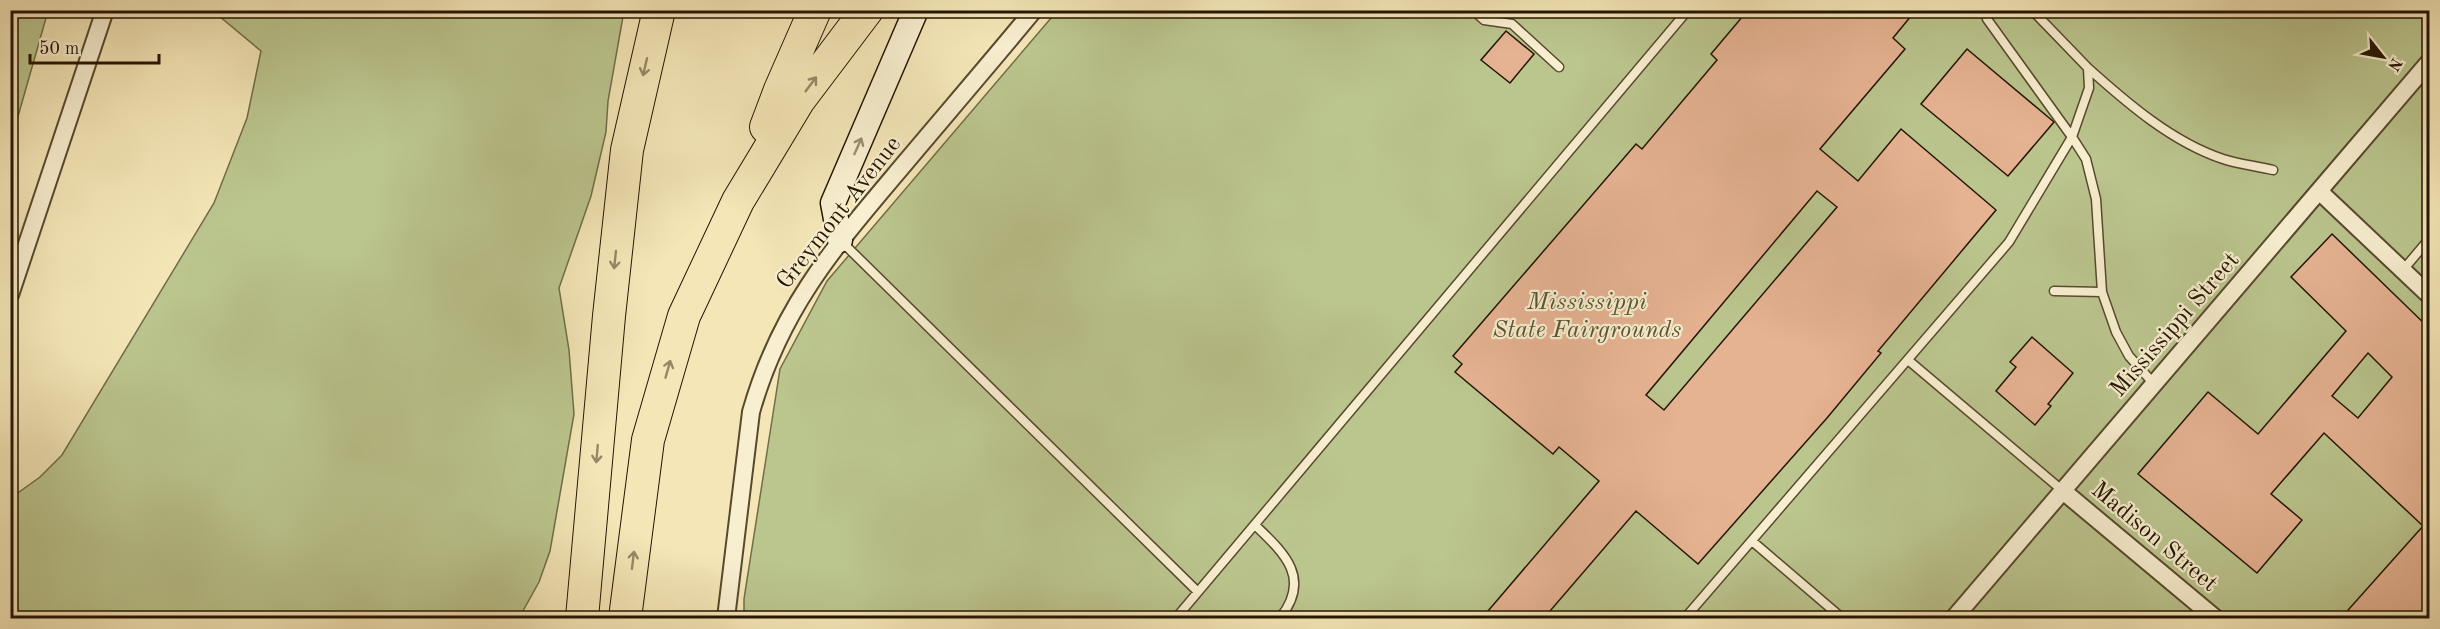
<svg xmlns="http://www.w3.org/2000/svg" width="2440" height="629" viewBox="0 0 2440 629" font-family="'Old Standard TT',serif">
<style>
.green{fill:#bbc58e;stroke:#706d48;stroke-width:1.5}
.building{fill:#e5b292;stroke:#241501;stroke-width:1.5;fill-rule:evenodd}
.lines{fill:none;stroke-linecap:round;stroke-linejoin:round}
.service-casing{stroke:#58492e;stroke-width:11}
.minor-casing{stroke:#58492e;stroke-width:20}
.secondary-casing{stroke:#241501;stroke-width:27}
.motorway-casing{stroke:#241501;stroke-width:34}
.service{stroke:#f8efd0;stroke-width:8}
.minor{stroke:#f8efd0;stroke-width:16}
.secondary{stroke:#f8efd0;stroke-width:24}
.motorway{stroke:#f4e6b7;stroke-width:32}
.oneway{stroke:#968865}
.oneway2{stroke:#998d73}
.labels{text-anchor:middle;stroke-width:4.5;stroke-linejoin:round;paint-order:stroke}
.street-label{font-size:24px;fill:#241501;stroke:#f8efd0}
.park-label{font-size:24px;font-style:italic;fill:#595332;stroke:#f8efd0}
</style>
<rect width="100%" height="100%" fill="#f4e6b7"/>
<filter id="stains"><feTurbulence type="fractalNoise" baseFrequency=".00333" numOctaves="4"/><feColorMatrix values="0 0 0 0 .2 0 0 0 0 .09 0 0 0 0 .02 0 0 0 .5 -.17"/></filter>
<radialGradient id="worn" r=".72"><stop offset=".6" stop-color="#630" stop-opacity="0"/><stop offset="1" stop-color="#630" stop-opacity=".3"/></radialGradient>
<path class="green" d="M 11,10 L 48,11 L 11,141 L 10,11 Z
M 213,11 L 624,11 L 608,101 L 606,132 L 591,196 L 559,288 L 569,350 L 574,414 L 550,551 L 539,582 L 519,618 L 11,618 L 11,498 L 40,477 L 62,455 L 214,203 L 247,118 L 261,51 Z
M 1057,11 L 2429,11 L 2429,618 L 744,618 L 744,599 L 780,369 L 827,281 Z"/>
<path class="building" d="M 1748,10 L 1916,10 L 1893,38 L 1905,49 L 1820,149 L 1858,181 L 1901,129 L 1996,210 L 1878,351 L 1881,353 L 1827,418 L 1698,564 L 1636,511 L 1544,618 L 1482,618 L 1599,481 L 1559,447 L 1553,454 L 1455,372 L 1462,364 L 1453,356 L 1636,144 L 1642,149 L 1717,60 L 1711,54 ZM 1817,191 L 1837,207 L 1664,410 L 1646,395 Z
M 1506,31 L 1534,54 L 1510,83 L 1481,60 Z
M 1967,49 L 2054,122 L 2008,176 L 1921,104 Z
M 2332,234 L 2430,329 L 2430,618 L 2341,618 L 2423,526 L 2324,433 L 2271,494 L 2302,520 L 2257,573 L 2138,474 L 2208,392 L 2258,434 L 2346,331 L 2291,277 ZM 2368,353 L 2392,377 L 2358,418 L 2332,396 Z
M 2032,337 L 2073,373 L 2048,404 L 2051,406 L 2035,425 L 1996,391 L 2016,367 L 2010,362 Z"/>
<g class="lines">
<defs>
<path id="service" d="M 1473,10 L 1484,20 L 1512,24 L 1559,67
M 2032,10 L 2088,68 L 2089,88 L 2072,137 L 2086,159 L 2096,199 L 2102,292 L 2116,332 L 2129,356 L 2154,384
M 2088,68 C 2127,103 2172,142 2223,159 C 2238,164 2256,166 2273,170
M 2418,74 L 2430,83
M 841,241 L 1198,592
M 2403,270 L 2430,238
M 2054,291 L 2102,292
M 1908,360 L 2063,491
M 1255,525 C 1284,553 1312,578 1280,618
M 1752,541 L 1842,618
M 1176,618 L 1688,10
M 1685,618 L 2009,242 L 2072,137 L 1987,19 L 1987,10"/>
<path id="minor" d="M 2319,191 L 2430,296
M 10,295 L 105,10
M 2063,491 L 2215,618
M 726,618 L 751,412 C 781,306 836,245 905,163 C 948,112 991,62 1034,10
M 1954,618 L 2430,61"/>
<path id="secondary" d="M 840,240 L 833,203 L 916,10"/>
<path id="motorway" d="M 766,127 L 780,90 L 815,10
M 582,618 L 609,316 L 627,150 L 659,10
M 625,618 L 648,440 L 684,316 L 738,201 L 799,100 L 867,10"/>
</defs>
<use href="#service" class="service-casing"/>
<use href="#minor" class="minor-casing"/>
<use href="#secondary" class="secondary-casing"/>
<use href="#motorway" class="motorway-casing"/>
<use href="#service" class="service"/>
<use href="#minor" class="minor"/>
<use href="#secondary" class="secondary"/>
<use href="#motorway" class="motorway"/>
</g>
<defs><path id="oneway-shaft" d="M-6 0H5M1.5-3L5.5 0L1.5 3" fill="none" stroke-width="1.6" stroke-linecap="round" stroke-linejoin="round" transform="scale(1.5)"/></defs>
<g class="oneway">
<use href="#oneway-shaft" transform="translate(645 67) rotate(103)"/>
<use href="#oneway-shaft" transform="translate(811 84) rotate(-53)"/>
<use href="#oneway-shaft" transform="translate(615 260) rotate(96)"/>
<use href="#oneway-shaft" transform="translate(668 369) rotate(-74)"/>
<use href="#oneway-shaft" transform="translate(597 454) rotate(95)"/>
<use href="#oneway-shaft" transform="translate(633 560) rotate(-83)"/>
</g>
<use class="oneway2" href="#oneway-shaft" transform="translate(858 146) rotate(-66)"/>
<g class="labels">
<g class="street-label">
<text transform="translate(838 212) rotate(-52)" y="8">Greymont Avenue</text>
<text transform="translate(2174 324) rotate(-49)" y="8">Mississippi Street</text>
<text transform="translate(2155 536) rotate(40)" y="8">Madison Street</text>
</g>
<g class="park-label">
<text x="1587" y="309">Mississippi<tspan x="1587" dy="28">State Fairgrounds</tspan></text>
</g>
</g>
<rect width="2440" height="629" fill="none" stroke="#f4e6b7" stroke-width="36"/>
<rect x="12" y="12" width="2416" height="605" fill="none" stroke="#241501" stroke-width="3"/>
<rect x="18" y="18" width="2404" height="593" fill="none" stroke="#241501" stroke-width="1.5"/>
<g transform="translate(2383 57) rotate(121)" stroke="#f8efd0" stroke-width="4.5" paint-order="stroke">
<path d="M0-4.5L10 22L0 15L-10 22Z" fill="#241501"/>
<text y="-9" font-size="16" font-weight="bold" text-anchor="middle" fill="#241501">N</text>
</g>
<path d="M30 54v9h129v-9" fill="none" stroke="#241501" stroke-width="3"/>
<text x="39" y="54" font-size="18" fill="#241501" stroke="#f8efd0" stroke-width="4.5" paint-order="stroke">50 m</text>
<rect width="100%" height="100%" filter="url(#stains)"/>
<rect width="100%" height="100%" fill="url(#worn)"/>
</svg>
